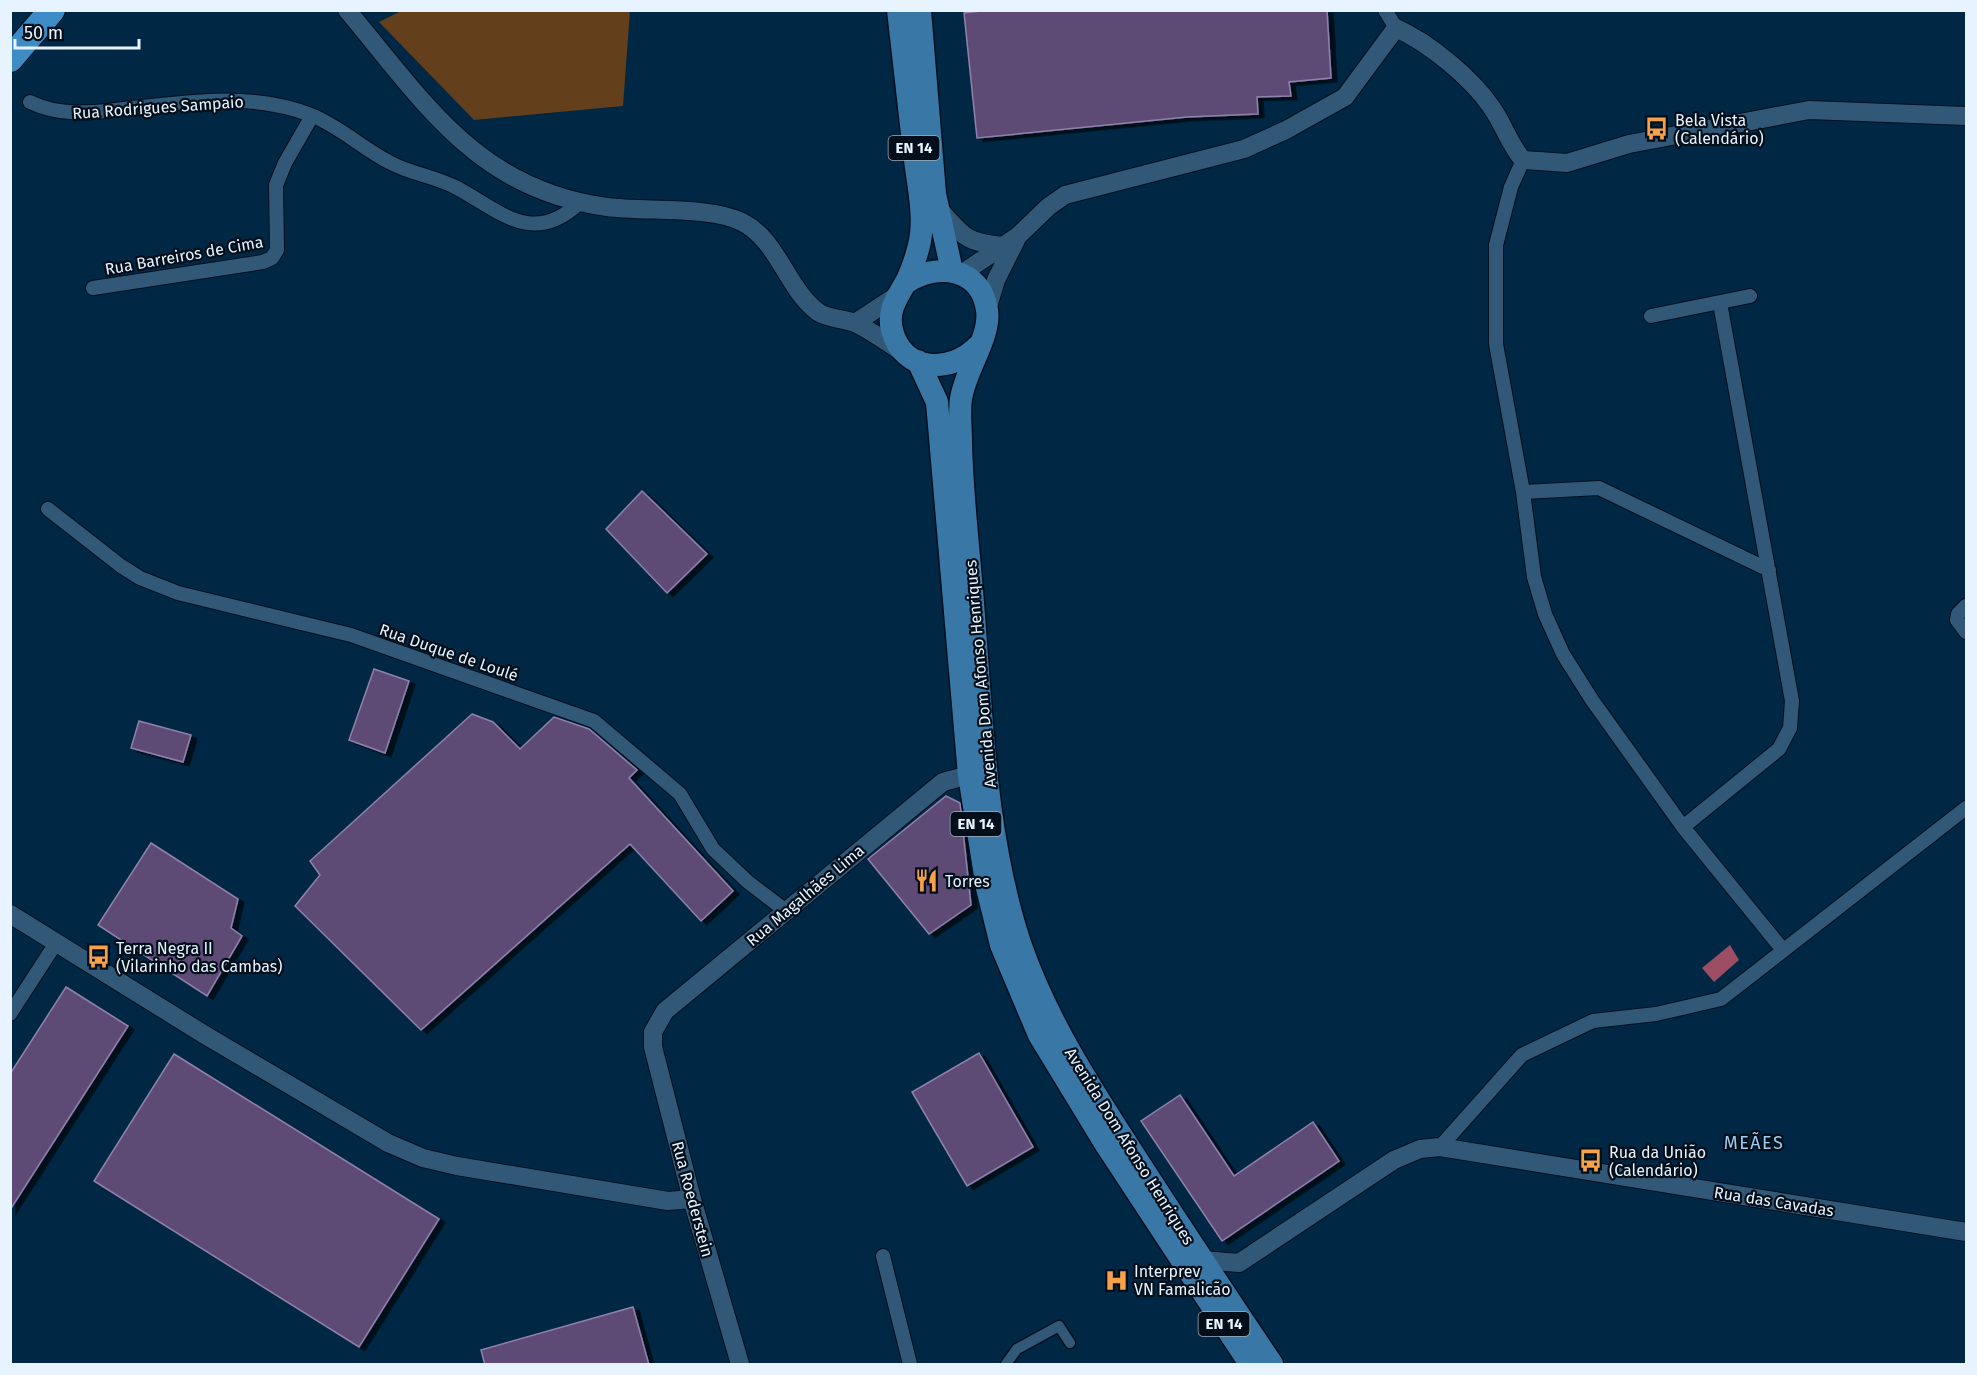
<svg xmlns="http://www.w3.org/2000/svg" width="1977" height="1375" viewBox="0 0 1977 1375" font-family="'Fira Sans',sans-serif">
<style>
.green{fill:#633f1b}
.water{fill:#9d4e65}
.building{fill:#5d4c74;stroke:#9280ac;stroke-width:1.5;filter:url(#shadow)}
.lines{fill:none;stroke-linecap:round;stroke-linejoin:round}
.pedestrian-casing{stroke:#000f1e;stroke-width:13}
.minor-casing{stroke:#000f1e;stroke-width:16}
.tertiary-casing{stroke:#000f1e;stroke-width:20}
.primary-casing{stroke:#000f1e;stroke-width:25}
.motorway-casing{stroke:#000f1e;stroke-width:28}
.pedestrian{stroke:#315977;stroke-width:10}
.minor{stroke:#315977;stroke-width:14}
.tertiary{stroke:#315977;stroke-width:18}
.primary{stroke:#3978a6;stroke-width:22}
.motorway{stroke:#3e8cc5;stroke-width:26}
.labels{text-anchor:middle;stroke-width:4.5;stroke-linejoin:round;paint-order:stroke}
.shield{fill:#020f1b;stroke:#a2afbb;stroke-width:1.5}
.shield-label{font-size:15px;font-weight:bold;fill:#e7f4ff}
.street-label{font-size:16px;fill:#e7f4ff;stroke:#020f1b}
.poi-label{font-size:16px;fill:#e7f4ff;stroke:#020f1b;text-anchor:start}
.neighbourhood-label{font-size:18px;letter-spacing:1.5px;fill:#9ecaed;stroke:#020f1b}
</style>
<defs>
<filter id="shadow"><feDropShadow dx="6" dy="3.5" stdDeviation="0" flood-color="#0009"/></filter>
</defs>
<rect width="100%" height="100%" fill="#002743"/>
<path class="green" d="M 401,11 L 630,11 L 623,106 L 474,120 L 379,22 Z"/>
<path class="water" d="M 1730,945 L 1739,960 L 1714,982 L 1702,968 Z"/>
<path class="building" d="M 989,10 L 1327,10 L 1331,78 L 1289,82 L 1291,96 L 1257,97 L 1258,114 L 1187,117 L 977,138 L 964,13 Z
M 642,491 L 707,554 L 667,593 L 606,529 Z
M 374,669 L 409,681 L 385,753 L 349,740 Z
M 472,714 L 493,722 L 520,749 L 554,717 L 589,729 L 637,770 L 629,778 L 733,891 L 701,921 L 630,844 L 421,1030 L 295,906 L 320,875 L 310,861 Z
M 139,721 L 191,735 L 183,762 L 131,748 Z
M 946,796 L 960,803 L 971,905 L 929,934 L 868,859 Z
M 151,843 L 238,899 L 231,928 L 242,936 L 207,996 L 98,925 Z
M 66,987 L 128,1026 L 10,1210 L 10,1074 Z
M 979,1053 L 1033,1147 L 967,1186 L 912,1092 Z
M 174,1054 L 439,1219 L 359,1347 L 94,1181 Z
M 1180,1095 L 1234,1176 L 1313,1122 L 1339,1161 L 1222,1241 L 1141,1121 Z
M 633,1307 L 649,1365 L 485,1365 L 481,1350 Z"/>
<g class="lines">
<defs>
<path id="pedestrian" d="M 1006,1364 L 1017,1349 L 1059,1326 L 1070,1343"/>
<path id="minor" d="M 1385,10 L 1396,28
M 30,102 C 63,118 96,112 132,108 C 194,102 251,92 311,115 C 339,126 362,148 389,162 C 410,174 435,176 457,188 C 500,211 532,246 578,204
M 1523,160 L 1511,187 L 1496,245 L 1496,344 L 1523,492 L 1534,577 L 1545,614 L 1563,654 L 1592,700 L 1683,827 L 1783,950
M 93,288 L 263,262 L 272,258 L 277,250 L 276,185 L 285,163 L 312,116
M 1651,316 L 1750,296
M 1523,492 L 1599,488 L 1769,570
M 48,509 L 121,566 L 140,578 L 178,593 L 351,635 L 594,721 L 680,794 L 713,849 L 748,882 L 786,911
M 1966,606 L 1958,614 L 1957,620 L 1966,632
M 1683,827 L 1779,749 L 1790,728 L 1792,701 L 1720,303
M 10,1014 L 56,943
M 1440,1147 L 1522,1055 L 1593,1021 L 1656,1014 L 1721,999 L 1966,808
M 883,1256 L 910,1364"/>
<path id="tertiary" d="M 347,10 C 425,103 478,190 607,207 C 645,212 710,206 742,222 C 778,240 787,289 818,312 C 830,320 845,318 857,324 C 873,332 888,343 904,353
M 937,207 C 964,236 963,242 1003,246
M 961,274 L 1018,236 L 1048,207 L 1065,195 L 1244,149 L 1286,130 L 1345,97 L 1396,28 C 1429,43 1472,78 1492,108 C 1504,125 1509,144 1523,160 L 1567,163 L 1629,144 L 1809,110 L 1966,116
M 987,310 L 996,280 L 1016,240
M 855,323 L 896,296
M 10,914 L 205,1035 L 388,1143 L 423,1158 L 457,1166 L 668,1201 L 692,1199
M 1202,1260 L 1239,1263 L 1394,1160 L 1420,1149 L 1440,1147 L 1966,1232
M 740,1364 L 692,1199 L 653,1047 L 653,1032 L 665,1011 L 943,782 L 969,775"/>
<path id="primary" d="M 898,10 C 904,60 909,110 915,160 C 918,185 925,216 920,241 C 917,255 913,267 907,280 C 898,297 887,309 892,330 C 903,373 951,374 978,346
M 920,10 L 935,194 L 952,271
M 906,283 C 936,262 981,267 987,310 C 991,337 965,370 961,399 C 959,412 961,428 961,442 C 962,492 968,542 972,591 C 982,707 983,831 1020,943 C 1047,1022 1093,1091 1138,1161 C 1182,1229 1227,1297 1272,1364
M 918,361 L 937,402 L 969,775 L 987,888 L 1001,945 L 1039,1035 L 1106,1145 L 1250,1364"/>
<path id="motorway" d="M 10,59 L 52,10"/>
</defs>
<use href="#pedestrian" class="pedestrian-casing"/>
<use href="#minor" class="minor-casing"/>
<use href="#tertiary" class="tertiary-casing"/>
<use href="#primary" class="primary-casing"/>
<use href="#motorway" class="motorway-casing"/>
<use href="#pedestrian" class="pedestrian"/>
<use href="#minor" class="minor"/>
<use href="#tertiary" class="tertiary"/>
<use href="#primary" class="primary"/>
<use href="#motorway" class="motorway"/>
</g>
<defs>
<symbol id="bus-bare" viewBox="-9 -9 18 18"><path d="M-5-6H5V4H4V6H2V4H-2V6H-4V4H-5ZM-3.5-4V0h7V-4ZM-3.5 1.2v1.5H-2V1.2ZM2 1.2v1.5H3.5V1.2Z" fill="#f7a149" stroke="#020f1b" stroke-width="2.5" paint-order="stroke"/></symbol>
<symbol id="restaurant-bare" viewBox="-9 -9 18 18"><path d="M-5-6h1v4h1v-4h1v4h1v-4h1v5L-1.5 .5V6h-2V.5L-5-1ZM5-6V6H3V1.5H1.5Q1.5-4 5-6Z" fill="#f7a149" stroke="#020f1b" stroke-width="2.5" paint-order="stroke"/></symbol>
<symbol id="hospital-bare" viewBox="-9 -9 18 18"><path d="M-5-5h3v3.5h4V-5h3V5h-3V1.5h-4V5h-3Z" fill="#f7a149" stroke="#020f1b" stroke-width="2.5" paint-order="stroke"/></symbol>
</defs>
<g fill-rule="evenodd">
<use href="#bus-bare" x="1640" y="112" width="33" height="33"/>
<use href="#restaurant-bare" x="910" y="864" width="33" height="33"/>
<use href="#bus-bare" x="82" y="940" width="33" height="33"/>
<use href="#bus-bare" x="1574" y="1144" width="33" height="33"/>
<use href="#hospital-bare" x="1100" y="1264" width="33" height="33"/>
</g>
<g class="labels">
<g class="shield">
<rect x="888.5" y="136" width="51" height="24" rx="4.5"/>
<rect x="950.5" y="812" width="51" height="24" rx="4.5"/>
<rect x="1198.5" y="1312" width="51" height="24" rx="4.5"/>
</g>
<g class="shield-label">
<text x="914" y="153">EN 14</text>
<text x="976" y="829">EN 14</text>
<text x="1224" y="1329">EN 14</text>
</g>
<g class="street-label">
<text transform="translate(158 107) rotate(-4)" y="6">Rua Rodrigues Sampaio</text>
<text transform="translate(184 255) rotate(-10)" y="6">Rua Barreiros de Cima</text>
<text transform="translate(449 652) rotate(19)" y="6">Rua Duque de Loulé</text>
<text transform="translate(980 674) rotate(-95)" y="6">Avenida Dom Afonso Henriques</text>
<text transform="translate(805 895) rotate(-40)" y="6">Rua Magalhães Lima</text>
<text transform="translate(1130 1146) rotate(58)" y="6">Avenida Dom Afonso Henriques</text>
<text transform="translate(693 1199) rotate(75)" y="6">Rua Roederstein</text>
<text transform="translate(1774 1201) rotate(9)" y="6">Rua das Cavadas</text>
</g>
<g class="poi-label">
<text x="1675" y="126">Bela Vista<tspan x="1675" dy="18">(Calendário)</tspan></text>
<text x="945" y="887">Torres</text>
<text x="116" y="954">Terra Negra II<tspan x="116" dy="18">(Vilarinho das Cambas)</tspan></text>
<text x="1609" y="1158">Rua da União<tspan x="1609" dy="18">(Calendário)</tspan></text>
<text x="1134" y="1277">Interprev<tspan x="1134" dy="18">VN Famalicão</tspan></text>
</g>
<g class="neighbourhood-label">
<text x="1754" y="1149">MEÃES</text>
</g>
</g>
<rect width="1977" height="1375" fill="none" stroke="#e7f4ff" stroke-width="24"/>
<path d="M15 39v9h124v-9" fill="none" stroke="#e7f4ff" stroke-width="3"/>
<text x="24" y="39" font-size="18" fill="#e7f4ff" stroke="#020f1b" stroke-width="4.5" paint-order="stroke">50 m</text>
</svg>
